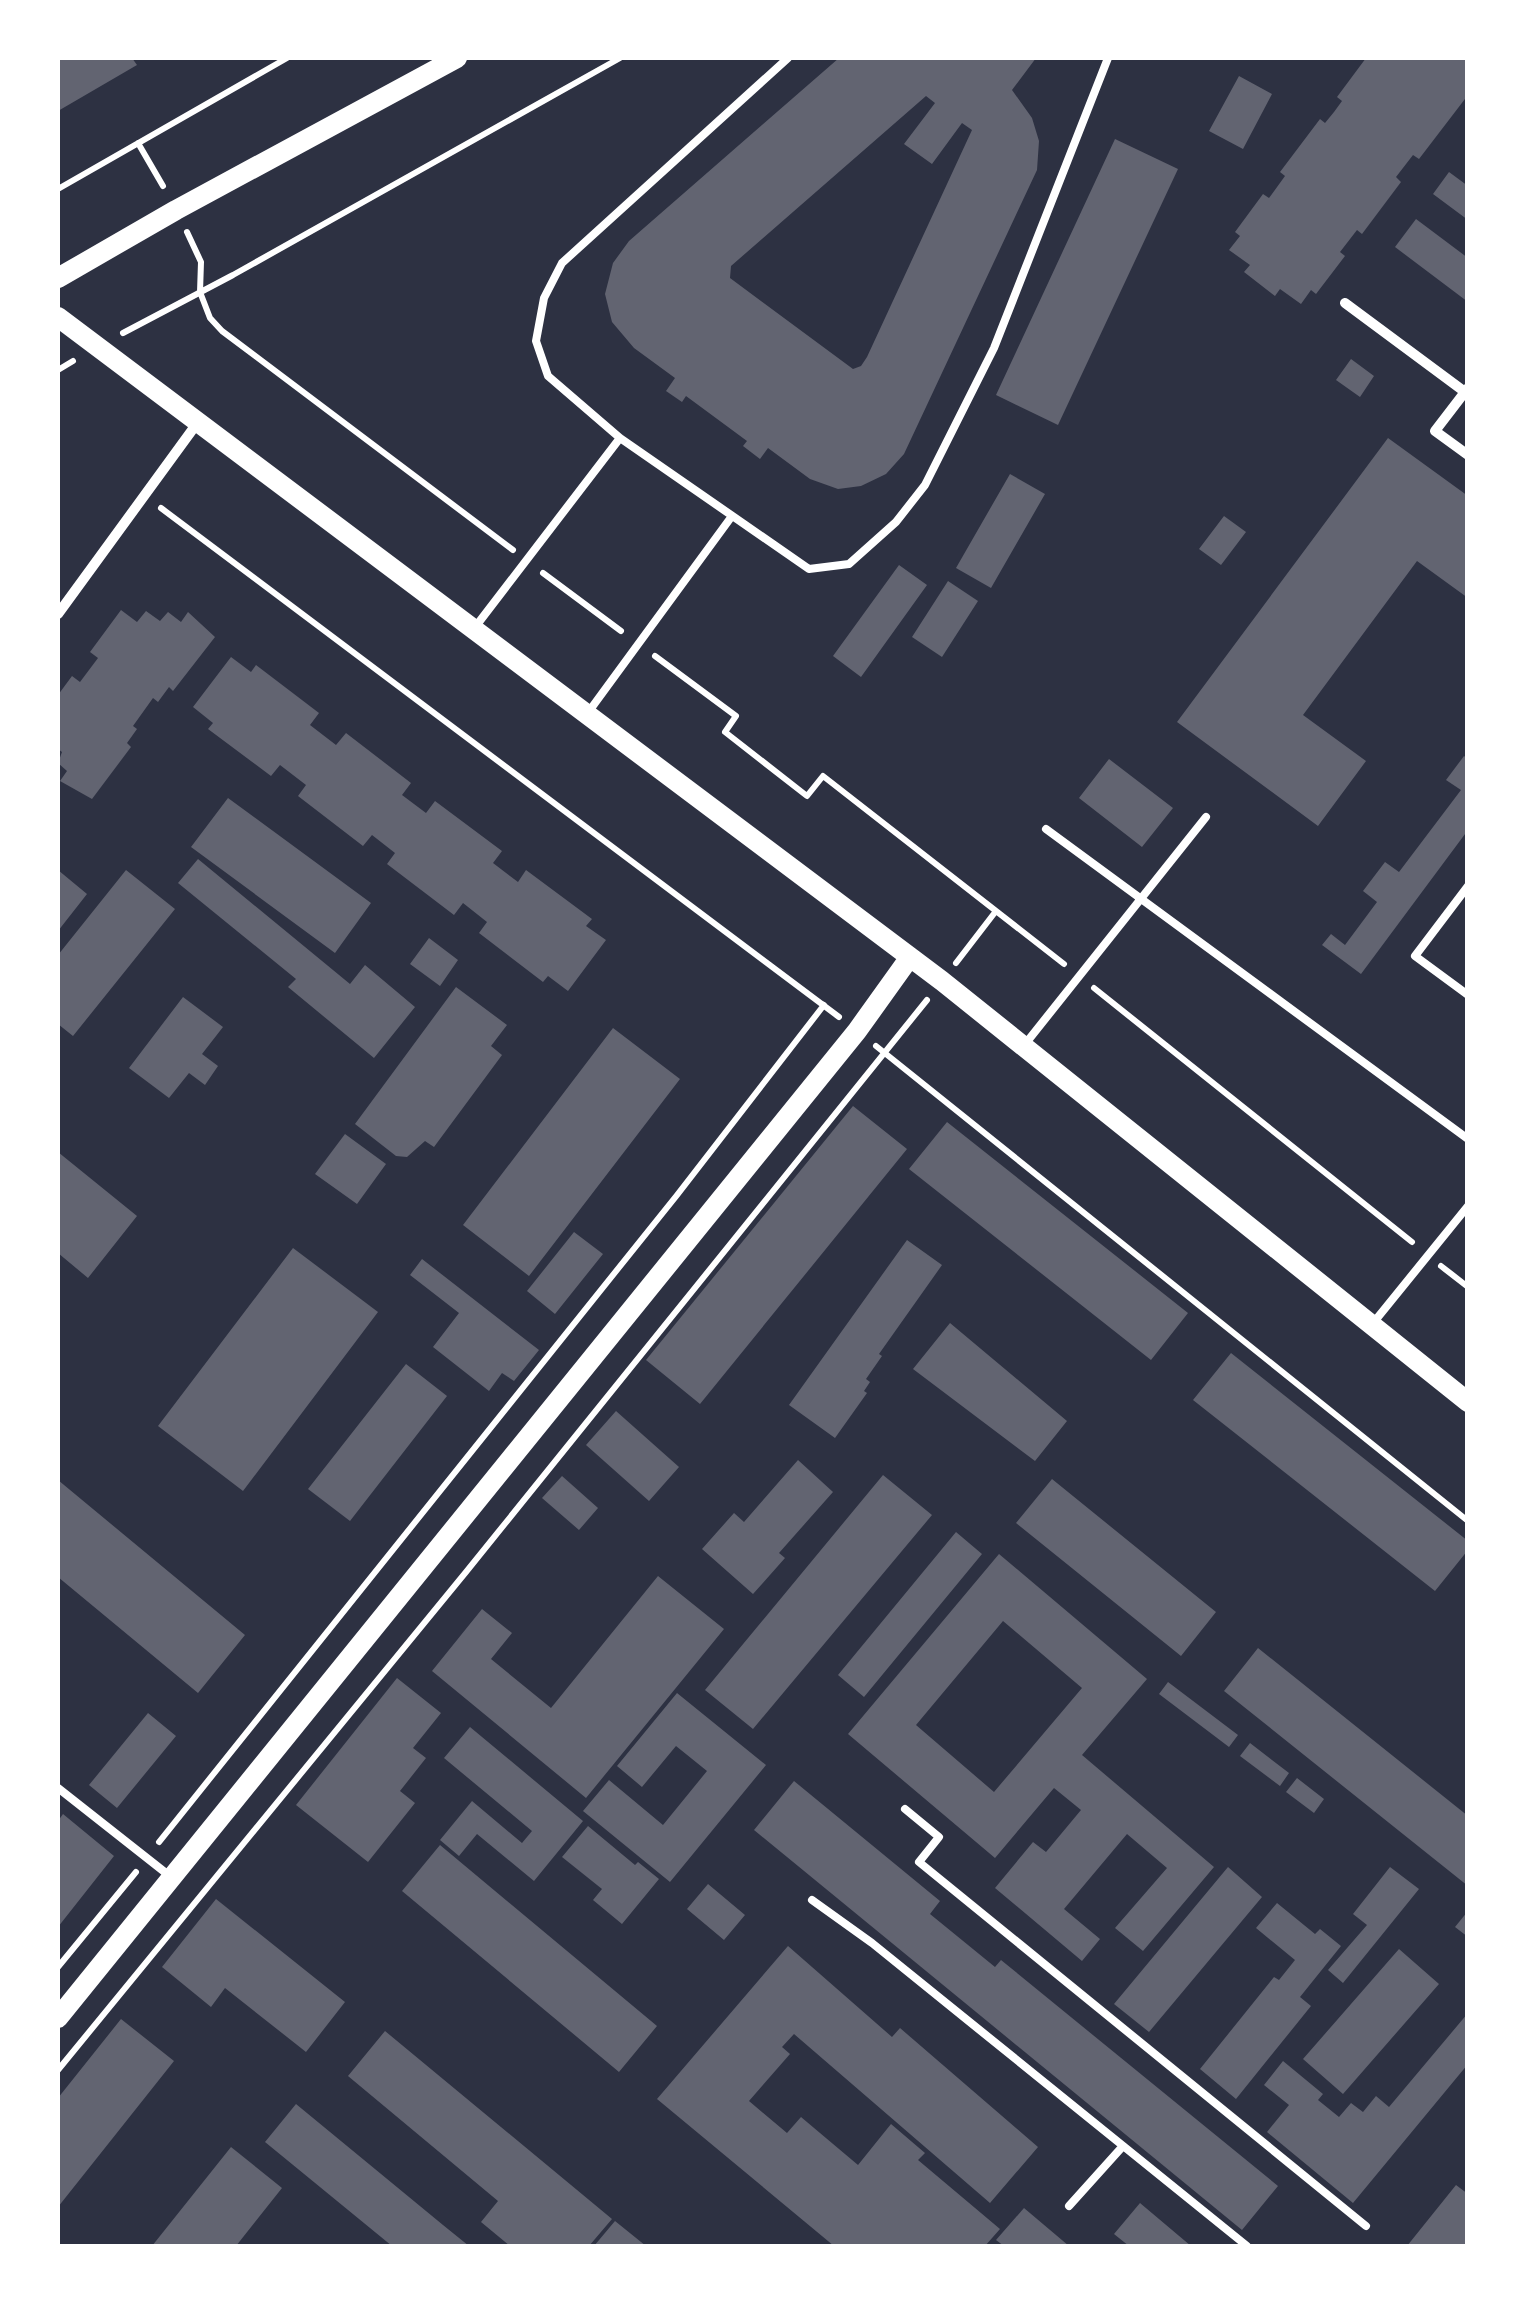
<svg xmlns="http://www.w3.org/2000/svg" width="1525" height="2304" viewBox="0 0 1525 2304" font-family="Ubuntu,sans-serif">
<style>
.building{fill:#626471;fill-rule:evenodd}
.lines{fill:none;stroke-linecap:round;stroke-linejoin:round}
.path{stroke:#fff;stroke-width:6}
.service{stroke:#fff;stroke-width:8}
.minor{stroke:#fff;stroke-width:10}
.secondary{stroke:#fff;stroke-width:20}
</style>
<rect width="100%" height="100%" fill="#2d3142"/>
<path class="building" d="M 58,58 L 132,58 L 137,65 L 58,111 Z
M 839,58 L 1036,58 L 1012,90 L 1032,118 L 1039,141 L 1037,170 L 904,454 L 886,474 L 861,486 L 838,489 L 810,479 L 768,448 L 760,459 L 743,446 L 747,441 L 686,396 L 682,402 L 666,391 L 675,378 L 634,348 L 612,322 L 605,294 L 613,263 L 629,241 ZM 926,96 L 935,103 L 904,144 L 932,164 L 962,123 L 972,130 L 867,357 L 861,366 L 853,369 L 730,278 L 731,266 Z
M 1366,58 L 1468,58 L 1468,95 L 1419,159 L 1413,155 L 1396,177 L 1401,182 L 1362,234 L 1357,230 L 1340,252 L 1345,256 L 1316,294 L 1311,290 L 1301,304 L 1280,289 L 1275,296 L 1244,272 L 1250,265 L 1229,250 L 1240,236 L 1235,232 L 1263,194 L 1269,198 L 1285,176 L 1280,172 L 1320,119 L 1325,123 L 1334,112 L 1342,101 L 1337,97 Z
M 1239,76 L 1272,94 L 1243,149 L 1209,131 Z
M 1115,139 L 1178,169 L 1058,425 L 996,395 Z
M 1449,172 L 1468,186 L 1468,220 L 1433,194 Z
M 1416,219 L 1468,258 L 1468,302 L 1395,247 Z
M 1351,359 L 1374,376 L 1360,397 L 1336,380 Z
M 1388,438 L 1468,496 L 1468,598 L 1417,561 L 1303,715 L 1366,761 L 1318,826 L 1177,722 Z
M 1010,474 L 1045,494 L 991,588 L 956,568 Z
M 1224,516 L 1246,532 L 1221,565 L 1199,549 Z
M 899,565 L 927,585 L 861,677 L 833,656 Z
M 948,581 L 978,601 L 942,657 L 912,637 Z
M 121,610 L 137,622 L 146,611 L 160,621 L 168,612 L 181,622 L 188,612 L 215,637 L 173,691 L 169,687 L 158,702 L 153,698 L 133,726 L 137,729 L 127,743 L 131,747 L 92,799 L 60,781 L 67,771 L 58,763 L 62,752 L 58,749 L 58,695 L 72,676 L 80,682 L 98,658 L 90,652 Z
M 231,657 L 251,672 L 256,665 L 319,713 L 310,725 L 336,745 L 346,733 L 411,783 L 402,795 L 426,813 L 435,801 L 502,851 L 493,863 L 518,882 L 526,870 L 592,919 L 586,926 L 606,940 L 568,991 L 548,976 L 543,982 L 479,933 L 487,922 L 463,903 L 454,915 L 387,864 L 395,853 L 372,835 L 363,846 L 298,796 L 306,785 L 280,765 L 271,776 L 208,729 L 213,723 L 193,707 Z
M 1464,756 L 1468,759 L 1468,830 L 1361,974 L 1322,945 L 1331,934 L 1345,945 L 1377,902 L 1363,891 L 1385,862 L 1399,872 L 1461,790 L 1446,780 Z
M 1109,759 L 1173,808 L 1142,847 L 1079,798 Z
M 228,798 L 371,903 L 335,953 L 191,847 Z
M 198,859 L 350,984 L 365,965 L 415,1007 L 374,1058 L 288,987 L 296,979 L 178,883 Z
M 58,870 L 87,894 L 58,931 Z
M 126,870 L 175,909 L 73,1036 L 58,1024 L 58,955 Z
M 429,938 L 458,960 L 440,986 L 410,964 Z
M 456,987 L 507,1025 L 491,1046 L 502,1055 L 434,1147 L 425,1141 L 407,1157 L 396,1156 L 355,1124 Z
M 183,997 L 223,1027 L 202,1054 L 218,1066 L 205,1085 L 189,1073 L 169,1098 L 129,1068 Z
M 613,1028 L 680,1079 L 529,1276 L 463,1225 Z
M 853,1106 L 907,1149 L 700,1404 L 646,1360 Z
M 947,1122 L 1188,1313 L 1151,1360 L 909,1169 Z
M 345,1134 L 386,1164 L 357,1204 L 315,1174 Z
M 58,1152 L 137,1216 L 88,1278 L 58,1253 Z
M 574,1232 L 603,1254 L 555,1314 L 527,1291 Z
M 907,1240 L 942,1265 L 879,1354 L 882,1356 L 866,1379 L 870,1382 L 864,1391 L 867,1393 L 835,1438 L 789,1405 Z
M 293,1248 L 378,1312 L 243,1491 L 158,1426 Z
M 422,1259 L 539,1350 L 514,1381 L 502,1373 L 489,1391 L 433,1347 L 459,1313 L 410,1275 Z
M 950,1323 L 1067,1421 L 1035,1461 L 913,1369 Z
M 1231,1353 L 1468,1541 L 1468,1550 L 1435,1591 L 1193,1400 Z
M 406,1364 L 447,1396 L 350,1521 L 308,1489 Z
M 616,1411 L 679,1467 L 649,1501 L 586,1445 Z
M 798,1460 L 833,1492 L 779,1553 L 785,1558 L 753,1594 L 702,1549 L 734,1513 L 744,1522 Z
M 883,1475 L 932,1515 L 753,1729 L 705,1690 Z
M 562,1476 L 598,1508 L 579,1530 L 542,1498 Z
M 1052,1479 L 1216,1612 L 1181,1656 L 1016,1523 Z
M 58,1480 L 245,1635 L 198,1693 L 58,1577 Z
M 956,1532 L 982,1554 L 864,1697 L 838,1675 Z
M 999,1554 L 1147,1679 L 1082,1755 L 1214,1867 L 1143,1951 L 1115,1928 L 1167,1868 L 1127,1834 L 1064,1909 L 1100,1939 L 1082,1961 L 995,1888 L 1033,1842 L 1046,1852 L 1081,1810 L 1054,1788 L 995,1858 L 848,1734 ZM 1003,1621 L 1082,1688 L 994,1792 L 916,1725 Z
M 658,1576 L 724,1629 L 586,1798 L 432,1671 L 482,1609 L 512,1633 L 491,1659 L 551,1708 Z
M 1258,1648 L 1468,1816 L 1468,1886 L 1224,1691 Z
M 397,1678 L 441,1713 L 413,1748 L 426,1758 L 400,1791 L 415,1803 L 368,1862 L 296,1805 Z
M 1168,1682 L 1238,1735 L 1229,1747 L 1159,1694 Z
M 677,1693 L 766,1765 L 670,1882 L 583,1811 L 609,1780 L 663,1825 L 707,1771 L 676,1746 L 642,1787 L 617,1766 Z
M 148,1713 L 176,1736 L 117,1808 L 89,1785 Z
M 470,1727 L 583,1821 L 534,1881 L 477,1834 L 459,1856 L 440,1840 L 472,1801 L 522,1843 L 532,1831 L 444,1758 Z
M 1250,1743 L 1289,1773 L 1280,1786 L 1240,1756 Z
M 1297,1778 L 1324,1799 L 1314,1813 L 1286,1792 Z
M 794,1781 L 940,1901 L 930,1914 L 995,1967 L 1001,1960 L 1278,2186 L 1242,2230 L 754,1830 Z
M 63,1814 L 114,1856 L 58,1927 L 58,1821 Z
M 588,1826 L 635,1865 L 638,1862 L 659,1879 L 622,1924 L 593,1900 L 602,1889 L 562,1857 Z
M 440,1845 L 657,2026 L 619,2072 L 402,1891 Z
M 1228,1867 L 1262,1897 L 1149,2032 L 1114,2004 Z
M 1390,1867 L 1419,1889 L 1343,1983 L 1328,1970 L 1367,1925 L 1353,1914 Z
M 708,1884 L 745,1915 L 724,1940 L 687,1909 Z
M 216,1899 L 345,2002 L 306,2052 L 225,1988 L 211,2007 L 162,1967 Z
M 1277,1903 L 1315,1934 L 1320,1929 L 1341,1946 L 1300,1997 L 1311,2006 L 1236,2099 L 1200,2069 L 1274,1977 L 1279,1980 L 1295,1960 L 1256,1928 Z
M 1468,1911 L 1468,1937 L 1455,1927 Z
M 788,1946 L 892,2037 L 900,2028 L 1038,2147 L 990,2203 L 794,2034 L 782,2047 L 790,2054 L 749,2101 L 787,2133 L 801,2117 L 858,2165 L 891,2124 L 925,2153 L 918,2160 L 1000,2229 L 985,2246 L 834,2246 L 657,2099 Z
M 1399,1949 L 1439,1984 L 1343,2094 L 1303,2059 Z
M 1468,2013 L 1468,2064 L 1353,2203 L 1267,2132 L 1289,2105 L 1264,2085 L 1283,2061 L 1323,2094 L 1318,2100 L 1339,2117 L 1351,2103 L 1363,2112 L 1376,2096 L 1389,2107 Z
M 121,2019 L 174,2061 L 58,2207 L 58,2098 Z
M 385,2031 L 612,2219 L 589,2246 L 510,2246 L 481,2222 L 498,2201 L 348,2076 Z
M 296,2104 L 443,2225 L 469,2246 L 392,2246 L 265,2142 Z
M 231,2147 L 282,2188 L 236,2246 L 152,2246 Z
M 1456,2185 L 1468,2194 L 1468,2246 L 1407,2246 Z
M 1140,2203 L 1191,2246 L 1129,2246 L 1114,2234 Z
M 1024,2208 L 1069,2246 L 1004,2246 L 996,2240 Z
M 615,2221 L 646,2246 L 594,2246 Z"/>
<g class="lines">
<path class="path" d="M 138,143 L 163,186
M 58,189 L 287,58
M 187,232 L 201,262 L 200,292 L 210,318 L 222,331 L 513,550
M 123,333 L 233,275 L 620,58
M 58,370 L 73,361
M 161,508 L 839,1017
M 543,573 L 621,631
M 655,656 L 736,716 L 725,732 L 807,796 L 823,776 L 1064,964
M 956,963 L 996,911
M 1094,988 L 1412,1242
M 876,1046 L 1468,1521
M 1441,1266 L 1468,1287
M 159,1842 L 677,1195 L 824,1005
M 58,1967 L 136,1872
M 58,2070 L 466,1572 L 927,1000"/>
<path class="service" d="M 788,58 L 562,263 L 544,298 L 536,341 L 548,376 L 620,438 L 809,569 L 849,564 L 896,522 L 925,485 L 994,348 L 1108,58
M 476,626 L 620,438
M 587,714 L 732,516
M 1046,829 L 1468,1139
M 1468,886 L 1415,956 L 1468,995
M 1026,1043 L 1206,817
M 1374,1322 L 1468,1206
M 58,1788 L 171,1877
M 905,1809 L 939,1837 L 919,1862 L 1366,2226
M 812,1900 L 872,1943 L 1247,2246
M 1069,2206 L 1123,2146"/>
<path class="minor" d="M 1345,303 L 1465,392
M 1468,388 L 1435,431 L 1468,455
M 58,614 L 198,422"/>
<path class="secondary" d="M 58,278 L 176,210 L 457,58
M 58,317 L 942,981 L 1468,1402
M 58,2018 L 857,1031 L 910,957"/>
</g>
<rect width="1525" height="2304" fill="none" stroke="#ffffff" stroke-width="120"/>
</svg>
